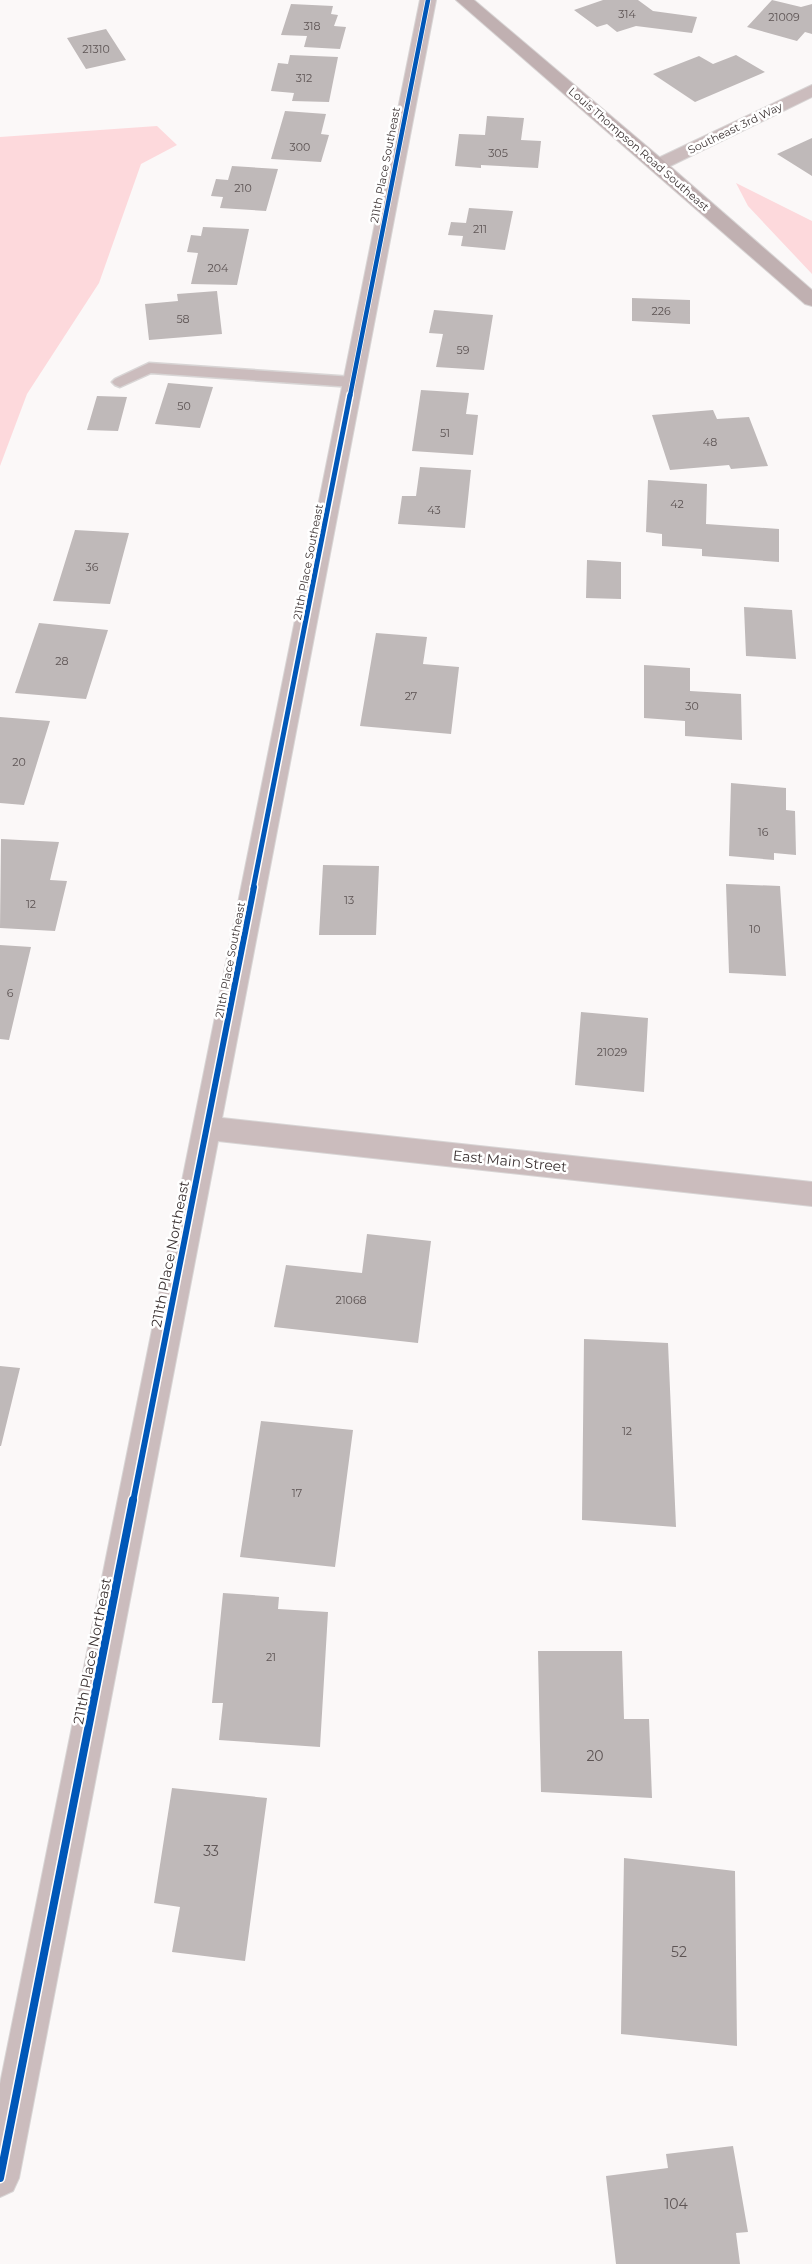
<svg xmlns="http://www.w3.org/2000/svg" width="812" height="2264" viewBox="0 0 812 2264" font-family="Montserrat,sans-serif">
<style>
.green{fill:#fdd9dc}
.building{fill:#bfb9b9}
.lines{fill:none;stroke-linecap:round;stroke-linejoin:round}
.lane-casing{stroke:#d8d5d5;stroke-width:3}
.street-casing{stroke:#d8d5d5;stroke-width:2}
.secondary-casing{stroke:#d8d5d5;stroke-width:2}
.lane{fill:#cbbcbd;fill-rule:evenodd}
.street{fill:#cbbcbd;fill-rule:evenodd}
.secondary{fill:#c0b0b1;fill-rule:evenodd}
.cycleway-far3-casing{stroke:#fff;stroke-width:6}
.cycleway-far2-casing{stroke:#fff;stroke-width:8}
.cycleway-far1-casing{stroke:#fff;stroke-width:9}
.cycleway-casing{stroke:#fff;stroke-width:11}
.cycleway-far3{stroke:#0057b8;stroke-width:4.5}
.cycleway-far2{stroke:#0057b8;stroke-width:5}
.cycleway-far1{stroke:#0057b8;stroke-width:6}
.cycleway{stroke:#0057b8;stroke-width:8}
.labels{text-anchor:middle;stroke-width:5;stroke-linejoin:round;paint-order:stroke}
.number-label{font-size:11px;fill:#5d5454}
.far-street-label{font-size:11px;fill:#3c3333;stroke:#fff}
.street-label{font-size:14px;fill:#3c3333;stroke:#fff}
.near-number-label{font-size:14px;fill:#5d5454}
</style>
<rect width="100%" height="100%" fill="#fbf8f8"/>
<path class="green" d="M 157,126 L 177,145 L 141,164 L 99,283 L 27,394 L 0,466 L 0,137 Z
M 736,183 L 812,221 L 812,274 L 748,206 Z"/>
<path class="building" d="M 603,0 L 638,0 L 653,11 L 697,17 L 692,33 L 636,26 L 617,32 L 607,24 L 597,27 L 574,10 Z
M 772,0 L 801,7 L 812,4 L 812,34 L 805,32 L 797,41 L 747,27 Z
M 291,4 L 333,6 L 331,14 L 338,15 L 334,26 L 346,27 L 340,49 L 304,47 L 307,36 L 281,35 Z
M 106,29 L 126,60 L 86,69 L 67,38 Z
M 290,55 L 338,57 L 329,102 L 292,101 L 294,93 L 271,91 L 278,63 L 288,64 Z
M 736,55 L 765,72 L 695,102 L 653,74 L 699,56 L 713,64 Z
M 285,111 L 326,114 L 321,134 L 329,135 L 321,162 L 271,159 Z
M 487,116 L 524,118 L 521,140 L 541,141 L 538,168 L 481,165 L 481,168 L 455,166 L 459,134 L 485,135 Z
M 812,138 L 812,176 L 777,154 Z
M 232,166 L 278,169 L 266,211 L 220,208 L 223,197 L 211,196 L 216,179 L 228,180 Z
M 469,208 L 513,211 L 505,250 L 461,246 L 463,236 L 448,235 L 451,222 L 466,223 Z
M 203,227 L 249,229 L 237,285 L 191,284 L 198,253 L 187,252 L 191,235 L 201,236 Z
M 217,291 L 222,334 L 149,340 L 145,304 L 178,301 L 177,294 Z
M 632,298 L 690,300 L 690,324 L 632,321 Z
M 434,310 L 493,315 L 484,370 L 436,367 L 443,334 L 429,333 Z
M 168,383 L 213,387 L 200,428 L 155,424 Z
M 421,390 L 469,393 L 466,414 L 478,415 L 473,455 L 412,451 Z
M 97,396 L 127,397 L 118,431 L 87,430 Z
M 713,410 L 717,419 L 749,417 L 768,466 L 731,469 L 729,465 L 670,470 L 652,415 Z
M 420,467 L 471,470 L 465,528 L 398,524 L 402,496 L 416,496 Z
M 648,480 L 707,484 L 706,524 L 779,529 L 779,562 L 702,556 L 702,549 L 662,546 L 662,534 L 646,532 Z
M 75,530 L 129,533 L 110,604 L 53,601 Z
M 587,560 L 621,562 L 621,599 L 586,598 Z
M 744,607 L 792,610 L 796,659 L 746,656 Z
M 39,623 L 108,630 L 86,699 L 15,693 Z
M 376,633 L 427,637 L 423,664 L 459,667 L 451,734 L 360,726 Z
M 644,665 L 690,668 L 690,691 L 741,694 L 742,740 L 685,736 L 685,721 L 644,718 Z
M 0,717 L 50,721 L 24,805 L 0,803 Z
M 731,783 L 786,788 L 786,810 L 795,811 L 796,855 L 774,853 L 774,860 L 729,856 Z
M 1,839 L 59,842 L 50,880 L 67,881 L 55,931 L 0,928 Z
M 323,865 L 379,866 L 376,935 L 319,935 Z
M 726,884 L 780,886 L 786,976 L 729,973 Z
M 0,945 L 31,947 L 9,1040 L 0,1039 Z
M 581,1012 L 648,1018 L 644,1092 L 575,1085 Z
M 367,1234 L 431,1241 L 418,1343 L 274,1327 L 286,1265 L 362,1273 Z
M 584,1339 L 668,1343 L 676,1527 L 582,1520 Z
M 0,1366 L 20,1368 L 1,1446 L 0,1446 Z
M 261,1421 L 353,1430 L 335,1567 L 240,1557 Z
M 223,1593 L 279,1597 L 278,1609 L 328,1612 L 320,1747 L 219,1740 L 223,1703 L 212,1703 Z
M 538,1651 L 622,1651 L 624,1719 L 649,1719 L 652,1798 L 541,1792 Z
M 172,1788 L 267,1798 L 245,1961 L 172,1952 L 180,1907 L 154,1903 Z
M 624,1858 L 735,1871 L 737,2046 L 621,2034 Z
M 733,2146 L 748,2232 L 736,2233 L 740,2264 L 616,2264 L 606,2176 L 668,2168 L 666,2154 Z"/>
<g class="lines">
<defs>
<path id="lane" d="M 149,363 L 353,377 L 358,379 L 361,382 L 358,385 L 353,387 L 151,373 L 120,387 L 115,385 L 112,382 L 115,379 Z"/>
<path id="street" d="M 420,0 L 436,0 L 222,1118 L 812,1182 L 812,1206 L 218,1141 L 19,2178 L 13,2191 L 0,2197 L 0,2084 Z
M 812,85 L 812,97 L 664,169 L 652,169 L 649,165 L 652,161 Z"/>
<path id="secondary" d="M 456,0 L 474,0 L 664,161 L 812,290 L 812,306 L 805,304 Z"/>
</defs>
<use href="#lane" class="lane-casing"/>
<use href="#street" class="street-casing"/>
<use href="#secondary" class="secondary-casing"/>
<use href="#lane" class="lane"/>
<use href="#street" class="street"/>
<use href="#secondary" class="secondary"/>
<defs>
<path id="cycleway-far3" d="M 350,396 L 428,0"/>
<path id="cycleway-far2" d="M 253,889 L 350,395"/>
<path id="cycleway-far1" d="M 133,1502 L 254,887"/>
<path id="cycleway" d="M 0,2178 L 133,1500"/>
</defs>
<use href="#cycleway-far3" class="cycleway-far3-casing"/>
<use href="#cycleway-far2" class="cycleway-far2-casing"/>
<use href="#cycleway-far1" class="cycleway-far1-casing"/>
<use href="#cycleway" class="cycleway-casing"/>
<use href="#cycleway-far3" class="cycleway-far3"/>
<use href="#cycleway-far2" class="cycleway-far2"/>
<use href="#cycleway-far1" class="cycleway-far1"/>
<use href="#cycleway" class="cycleway"/>
</g>
<g class="labels">
<g class="number-label">
<text x="627" y="18">314</text>
<text x="784" y="21">21009</text>
<text x="312" y="30">318</text>
<text x="96" y="53">21310</text>
<text x="304" y="82">312</text>
<text x="300" y="151">300</text>
<text x="498" y="157">305</text>
<text x="243" y="192">210</text>
<text x="480" y="233">211</text>
<text x="218" y="272">204</text>
<text x="661" y="315">226</text>
<text x="183" y="323">58</text>
<text x="463" y="354">59</text>
<text x="184" y="410">50</text>
<text x="445" y="437">51</text>
<text x="710" y="446">48</text>
<text x="677" y="508">42</text>
<text x="434" y="514">43</text>
<text x="92" y="571">36</text>
<text x="62" y="665">28</text>
<text x="411" y="700">27</text>
<text x="692" y="710">30</text>
<text x="19" y="766">20</text>
<text x="763" y="836">16</text>
<text x="349" y="904">13</text>
<text x="31" y="908">12</text>
<text x="755" y="933">10</text>
<text x="10" y="997">6</text>
<text x="612" y="1056">21029</text>
<text x="351" y="1304">21068</text>
<text x="627" y="1435">12</text>
<text x="297" y="1497">17</text>
<text x="271" y="1661">21</text>
</g>
<g class="far-street-label">
<text transform="translate(735 128) rotate(-26)" y="4">Southeast 3rd Way</text>
<text transform="translate(639 149) rotate(41)" y="4">Louis Thompson Road Southeast</text>
<text transform="translate(385 165) rotate(-79)" y="4">211th Place Southeast</text>
<text transform="translate(308 562) rotate(-79)" y="4">211th Place Southeast</text>
<text transform="translate(230 960) rotate(-79)" y="4">211th Place Southeast</text>
</g>
<g class="street-label">
<text transform="translate(510 1161) rotate(6)" y="5">East Main Street</text>
<text transform="translate(170 1254) rotate(-79)" y="5">211th Place Northeast</text>
<text transform="translate(92 1651) rotate(-79)" y="5">211th Place Northeast</text>
</g>
<g class="near-number-label">
<text x="595" y="1761">20</text>
<text x="211" y="1856">33</text>
<text x="679" y="1957">52</text>
<text x="676" y="2209">104</text>
</g>
</g>
</svg>
